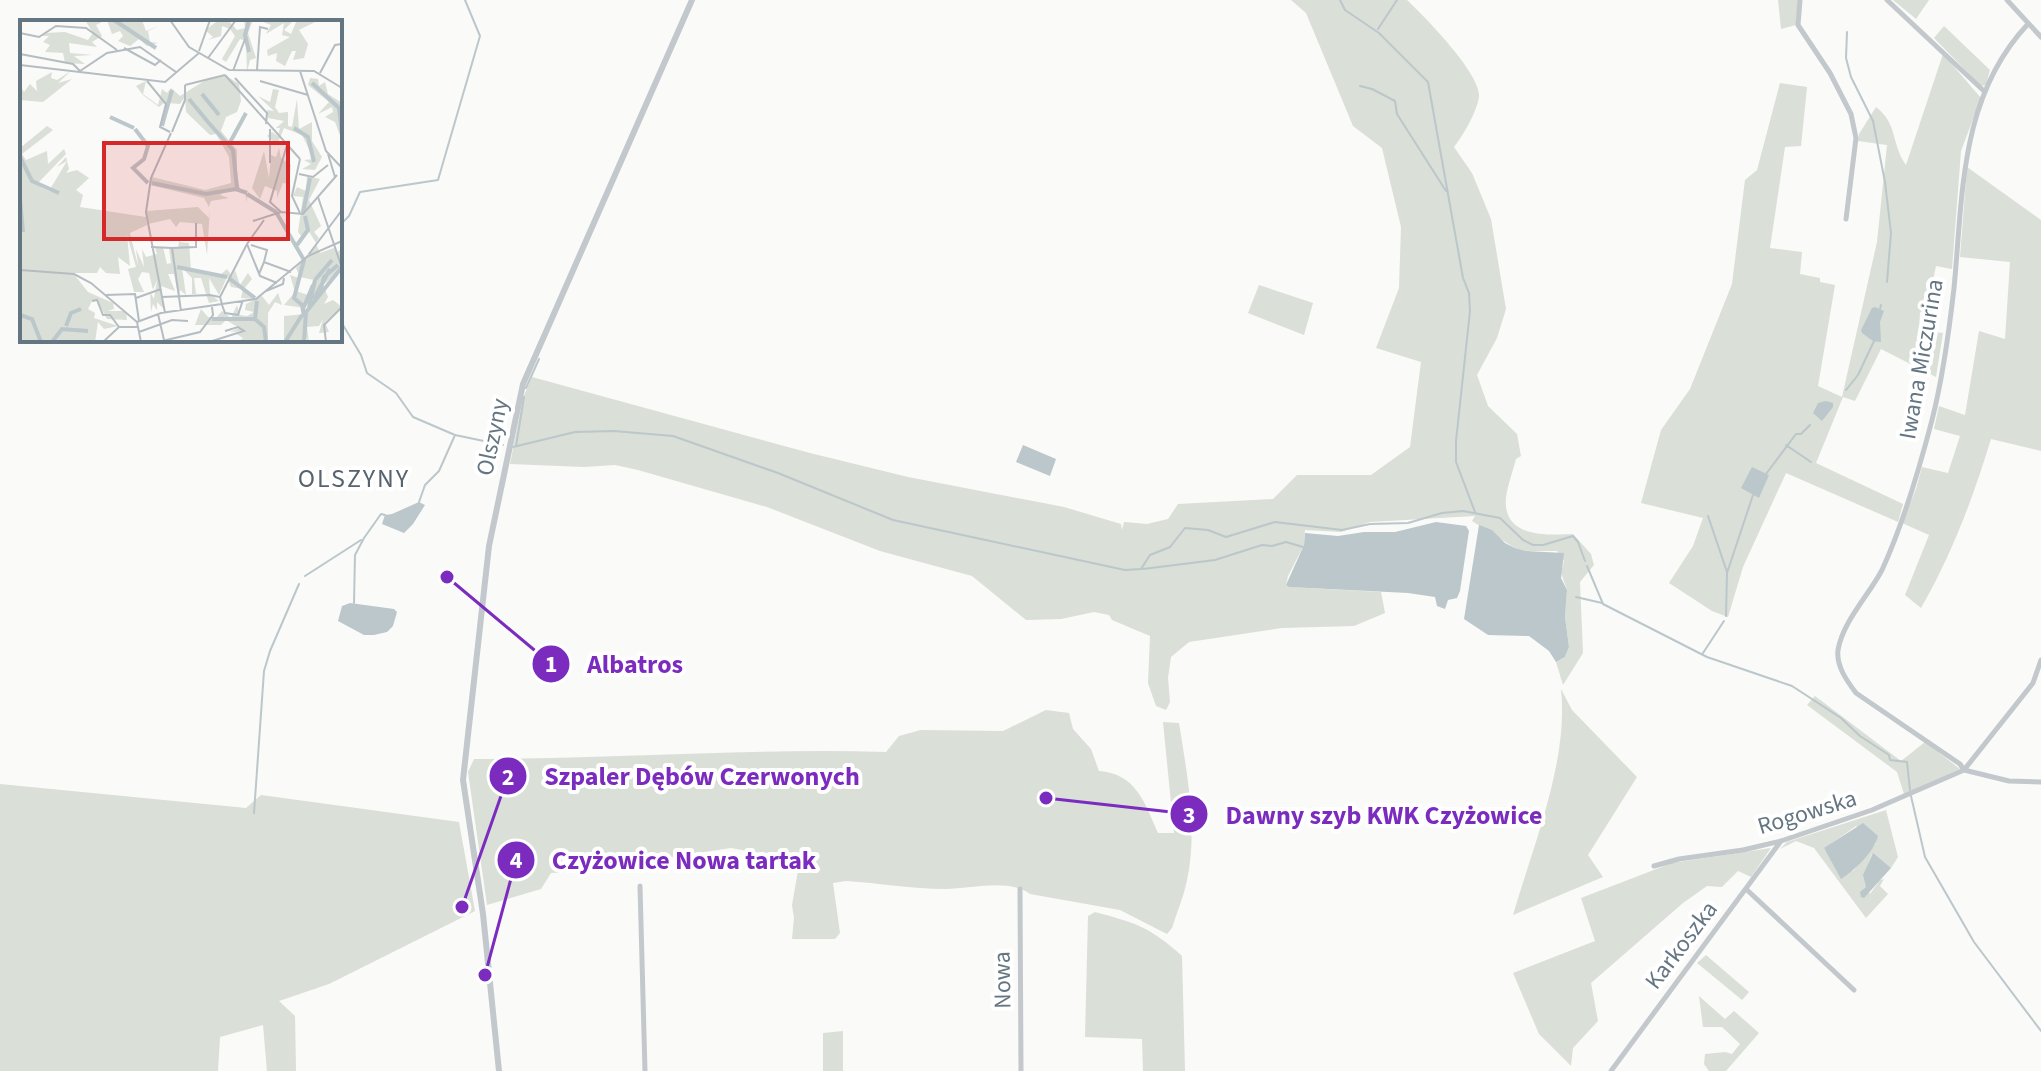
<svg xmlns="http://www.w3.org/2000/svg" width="2041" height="1071" viewBox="0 0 2041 1071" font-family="'Source Sans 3',sans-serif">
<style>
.green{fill:#dadfd7;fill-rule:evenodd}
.water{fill:#bbc7cb}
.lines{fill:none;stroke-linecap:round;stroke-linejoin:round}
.stream{stroke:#bbc7cb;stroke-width:2}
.minor{stroke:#c3c8cc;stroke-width:5}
.tertiary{stroke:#c3c8cc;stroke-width:6}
.labels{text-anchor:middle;stroke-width:8;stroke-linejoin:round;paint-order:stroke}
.street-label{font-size:24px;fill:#657683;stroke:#fff}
.neighbourhood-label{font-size:26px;letter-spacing:2px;fill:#57646e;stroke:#fff}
.inset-river{fill:none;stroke:#bbc7cb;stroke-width:4}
.inset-road{fill:none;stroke:#b5bdc2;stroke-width:2}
.view{fill:#d62828;fill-opacity:0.15;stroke:#d62828;stroke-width:4}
.inset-edge{fill:none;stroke:#657683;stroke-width:4}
.leader{fill:none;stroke:#7b2cbf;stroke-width:3}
.callout-dot{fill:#7b2cbf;stroke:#fff;stroke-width:3}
.mark-label{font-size:24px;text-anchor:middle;font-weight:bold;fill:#fff}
.callout-label{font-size:26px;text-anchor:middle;font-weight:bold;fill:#7b2cbf;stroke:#fff;stroke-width:8;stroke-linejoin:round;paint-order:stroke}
</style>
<rect width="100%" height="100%" fill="#fafaf8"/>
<path class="green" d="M 1291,0 L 1407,0 C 1424,16 1479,72 1479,95 C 1479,108 1463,136 1454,147 L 1472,173 L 1491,219 L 1506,309 L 1497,338 L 1477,375 L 1488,406 L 1517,434 L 1521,456 L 1516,459 C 1513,471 1508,484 1506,497 C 1502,538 1546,535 1573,534 L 1591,554 L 1594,565 L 1580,582 L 1583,653 L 1563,685 L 1556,662 L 1565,657 L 1569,647 L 1565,617 L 1567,590 L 1561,573 L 1564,561 L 1557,551 L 1526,551 L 1515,548 L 1472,521 L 1475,516 L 1370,522 L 1341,532 L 1305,530 L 1304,545 L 1288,576 L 1286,585 L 1289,587 L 1381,592 L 1385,613 L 1354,626 L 1282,628 L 1189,642 L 1171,657 L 1168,678 L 1170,702 L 1166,710 L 1156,706 L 1148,683 L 1150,636 L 1112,620 L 1109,615 L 1094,612 L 1061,619 L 1026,620 L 972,576 L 880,551 L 767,507 L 638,470 L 615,465 L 584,467 L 510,464 L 523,398 L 532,377 L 810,453 L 908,477 L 1064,507 L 1121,524 L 1122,530 L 1124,522 L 1147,524 L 1168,519 L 1178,504 L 1273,499 L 1297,475 L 1371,475 L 1410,447 L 1421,362 L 1376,348 L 1399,288 L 1401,227 L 1382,148 L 1353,126 L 1306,13 Z
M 1778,0 L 1798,0 L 1796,25 L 1781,29 Z
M 1893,0 L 1929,0 L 1916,19 Z
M 1944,26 L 1990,70 L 1986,85 L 1981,86 L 1934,38 Z
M 1943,54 L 1981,98 L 1961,151 L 1952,269 L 1936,266 L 1931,290 L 1930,313 L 1920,312 L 1919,330 L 1943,333 L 1936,377 L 1881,349 L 1855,401 L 1843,397 L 1816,463 L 1903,504 L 1898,522 L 1786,473 L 1743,567 L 1728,617 L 1712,611 L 1669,583 L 1693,546 L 1703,518 L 1641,503 L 1661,430 L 1690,389 L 1732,284 L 1745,180 L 1757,170 L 1780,83 L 1807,87 L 1801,146 L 1785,147 L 1770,248 L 1802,252 L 1800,274 L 1820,278 L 1820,282 L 1835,285 L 1818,386 L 1842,397 L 1877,242 L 1887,145 L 1858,141 L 1859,134 L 1876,107 C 1898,124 1891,144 1906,165 Z
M 1967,167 L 2041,220 L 2041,451 L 1991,439 C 1973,498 1952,554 1921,608 L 1905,595 L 1929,535 L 1902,523 L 1916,489 L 1922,467 L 1948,473 L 1960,436 L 1934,429 L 1939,406 L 1965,415 L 1979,331 L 2005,339 L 2010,262 L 1960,257 Z
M 1259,285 L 1313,303 L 1304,335 L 1248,313 Z
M 1561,689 L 1572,710 L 1637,777 L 1588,855 L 1603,877 L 1513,915 C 1533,846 1569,760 1561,689 Z
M 1815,696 L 1901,761 L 1925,742 L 1960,769 L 1904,794 L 1897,772 L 1807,705 Z
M 1046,710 L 1069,713 L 1073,729 L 1091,749 L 1099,771 C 1136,774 1144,801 1158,833 L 1174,833 L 1163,722 L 1179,723 C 1187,774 1198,829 1187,880 C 1184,896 1177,912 1172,928 L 1167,934 L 1120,910 L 1030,894 C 1008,878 971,889 945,889 C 912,889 879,883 846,881 L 833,883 L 840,933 L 835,939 L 792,939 L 794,918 L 792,905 L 798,871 L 786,858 L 731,848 L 665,858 L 632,859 L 571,872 L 551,873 L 541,889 L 487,905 L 468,772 L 474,759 C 611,759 748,748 886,752 L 899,736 L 921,730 L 1003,731 Z
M 0,784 L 246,808 L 261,795 L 459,822 L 475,911 L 329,984 L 279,1001 L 295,1016 L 296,1071 L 267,1071 L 263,1025 L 220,1037 L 218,1071 L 0,1071 Z
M 1886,810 L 1898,857 L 1891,868 L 1872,854 C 1866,869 1861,879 1870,894 L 1880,880 L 1884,879 L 1880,886 L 1888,894 L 1866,918 L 1814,848 L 1796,841 L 1780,849 L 1787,842 ZM 1856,826 L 1876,843 L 1853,871 L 1824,849 Z
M 1771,848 L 1751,877 L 1738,871 L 1722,887 L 1707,886 L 1683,903 L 1591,983 L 1598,1021 L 1573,1048 L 1571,1066 L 1539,1034 L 1513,973 L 1595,941 L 1581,898 L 1672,863 Z
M 1095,912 C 1136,923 1150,927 1182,956 L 1185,1071 L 1143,1071 L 1142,1039 L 1085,1037 L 1088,916 Z
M 1706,955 L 1749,992 L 1742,1000 L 1697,963 Z
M 1699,996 L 1725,1019 L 1734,1011 L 1759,1033 L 1726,1071 L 1709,1071 L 1704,1064 L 1705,1054 L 1725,1052 L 1732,1054 L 1740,1044 L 1722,1027 L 1703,1027 Z
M 843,1031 L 843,1071 L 823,1071 L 823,1033 Z"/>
<path class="water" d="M 1875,307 L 1884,311 L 1880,322 L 1881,342 L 1873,341 L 1862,333 L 1861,330 L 1872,308 Z
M 1826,401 L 1833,403 L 1833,407 L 1822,421 L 1813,413 L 1818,403 Z
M 1023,445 L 1056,459 L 1050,476 L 1016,462 Z
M 1752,467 L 1769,475 L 1759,498 L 1741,488 Z
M 419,502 L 425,505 L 413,524 L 404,533 L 382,524 L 385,515 L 392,514 Z
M 1436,522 L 1466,526 L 1469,531 L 1460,591 L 1457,598 L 1448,600 L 1445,609 L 1437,606 L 1435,597 L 1408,593 L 1289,587 L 1286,585 L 1304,545 L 1305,533 L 1338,536 L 1364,532 L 1395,532 Z
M 1479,525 L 1492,530 L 1505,543 L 1515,548 L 1526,551 L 1564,553 L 1561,578 L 1567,590 L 1565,617 L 1569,647 L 1565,657 L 1556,662 L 1549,651 L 1529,636 L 1488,635 L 1464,619 Z
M 350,603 L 394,609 L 397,612 L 393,626 L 387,632 L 374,635 L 364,635 L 338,621 L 342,606 Z
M 1863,823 L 1878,836 C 1874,852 1855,870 1841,879 L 1824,848 Z
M 1873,853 L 1891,868 L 1864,898 L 1861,897 L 1860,892 L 1866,887 L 1863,875 Z"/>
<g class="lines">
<path class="stream" d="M 1340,0 L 1345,10 L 1379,33 L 1428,82 L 1463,278 L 1469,293 L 1470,311 L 1456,441 L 1456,462 L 1475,512
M 1378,29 L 1397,0
M 1847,32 L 1846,58 L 1851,77 L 1873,121 L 1885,182 L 1891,233 L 1887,282
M 1360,86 L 1372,89 L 1395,101 L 1397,114 L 1446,191
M 340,225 L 349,216 L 360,192 L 438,180 L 480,36 L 465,0
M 1880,309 L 1881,305
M 340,320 L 361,355 L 367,373 L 396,393 L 413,417 L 455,435 L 503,445
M 526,388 L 539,359
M 1846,390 L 1858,375 L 1875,339
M 1786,445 L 1811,462
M 516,446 L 524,397
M 513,447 L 575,432 L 614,431 L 673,436 L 778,473 L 893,520 L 1125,570 L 1141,569 L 1150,555 L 1170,547 L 1185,528 L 1208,530 L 1226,537 L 1275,522 L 1342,530 L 1370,524 L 1408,523 L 1442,513 L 1463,511 L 1500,518 L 1523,540 L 1533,545 L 1543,545 L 1573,536 L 1578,542 L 1585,561
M 1766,474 L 1796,434 L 1801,434 L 1810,425
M 419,502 L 425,485 L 439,471 L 455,435
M 1708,516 L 1727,572
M 1587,566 L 1603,604 L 1707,657 L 1792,686 L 1841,718 L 1860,736 L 1889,755 L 1890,760 L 1907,762 L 1910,790
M 1143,569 L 1215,560 L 1262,545 L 1272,546 L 1286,542 L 1303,547
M 305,576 L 361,540
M 1576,597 L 1602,603
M 354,603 L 355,555 L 364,538 L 381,514 L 385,515
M 1726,616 L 1727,573 L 1753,495
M 1703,653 L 1724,621
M 1911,796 L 1925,857 L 1974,942 L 2041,1031
M 254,813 L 264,671 L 270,651 L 299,584"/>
<path class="minor" d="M 1800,0 L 1798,25 L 1830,73 L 1851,114 L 1856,138 L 1846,219
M 1887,0 L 1985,92
M 2007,0 L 2041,37
M 2028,24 C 1959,97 1963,196 1954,288 C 1949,332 1943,377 1932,420 C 1919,470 1904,522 1882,570 C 1869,595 1843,621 1838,650 C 1836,666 1847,681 1856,693 L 1960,764 L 1964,770 L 2009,781 L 2041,782
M 1654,866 L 1679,859 L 1743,850 L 1781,841 L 1872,810 L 1964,770 L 2033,683 L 2041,660
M 640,886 L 645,1071
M 1020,889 L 1021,1071
M 1746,889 L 1854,990
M 1611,1071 L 1781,841"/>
<path class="tertiary" d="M 499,1071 L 483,914 L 463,780 L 489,546 L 523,384 L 692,0"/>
</g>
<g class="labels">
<g class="street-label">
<text transform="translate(1921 359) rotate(-80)" y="8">Iwana Miczurina</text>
<text transform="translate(492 437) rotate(-78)" y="8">Olszyny</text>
<text transform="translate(1807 812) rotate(-17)" y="8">Rogowska</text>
<text transform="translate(1681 945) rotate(-53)" y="8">Karkoszka</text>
<text transform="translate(1002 980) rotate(-91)" y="8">Nowa</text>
</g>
<g class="neighbourhood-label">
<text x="354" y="487">OLSZYNY</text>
</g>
</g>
<g transform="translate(20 20)">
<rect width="322" height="322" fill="#fafaf8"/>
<path d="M 65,0 L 82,2 L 76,5 L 82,16 L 72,22 L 77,27 L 49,23 L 50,33 L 73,35 L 54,36 L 65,44 L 45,43 L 43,33 L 25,32 L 30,25 L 23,22 L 29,16 L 21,16 L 25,13 L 45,12 L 68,20 L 73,13 ZM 87,0 L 122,0 L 126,11 L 139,6 L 128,11 L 130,22 L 138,23 L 127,26 L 119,19 L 110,26 L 98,21 L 103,16 L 100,11 L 92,14 ZM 199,0 L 208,0 L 217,10 L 225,8 L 224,0 L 233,0 L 228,13 L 236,38 L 230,40 L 227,52 L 226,21 L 220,19 L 206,42 L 202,39 L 215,16 L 210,9 L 202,6 L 201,16 L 188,20 L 193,17 L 185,10 ZM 238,0 L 274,0 L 264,10 L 271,14 L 277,0 L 299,0 L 279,10 L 288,24 L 284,38 L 273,40 L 276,31 L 272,31 L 265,46 L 256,41 L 257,33 L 248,36 L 247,30 L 270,17 L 262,15 L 264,3 L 246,14 L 251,5 ZM 51,51 L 38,63 L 52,59 L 23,82 L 0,80 L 0,66 L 4,72 L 10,64 L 17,71 L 16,61 L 32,52 L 31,58 L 37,60 ZM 205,55 L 219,64 L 221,81 L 217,92 L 206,97 L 201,111 L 217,130 L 217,157 L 220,169 L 227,173 L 227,182 L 225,173 L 208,170 L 200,175 L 209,178 L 191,181 L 189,187 L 184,178 L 130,165 L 132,157 L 185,170 L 211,163 L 209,137 L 196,114 L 190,115 L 166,92 L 165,77 L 160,84 L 148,83 L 147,92 L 145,82 L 139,87 L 123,75 L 116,66 L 126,61 L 123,74 L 138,85 L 142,69 L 147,73 L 151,68 L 160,76 L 189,58 ZM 290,58 L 298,59 L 299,66 L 305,62 L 308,74 L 322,83 L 322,121 L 315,102 L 305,97 L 313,92 L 312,87 L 298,94 L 309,82 L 288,65 ZM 253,69 L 259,70 L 255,87 L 259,93 L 268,92 L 268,106 L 272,107 L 277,79 L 279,109 L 292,102 L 292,121 L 302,137 L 295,150 L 282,149 L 291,144 L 284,140 L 294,139 L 282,115 L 264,108 L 257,125 L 247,116 L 252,112 L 258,116 L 260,108 L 256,108 L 264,101 L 248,98 L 247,90 L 254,91 L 238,76 L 250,82 ZM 27,106 L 33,110 L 2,134 L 6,140 L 27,131 L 28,144 L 44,129 L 46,134 L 18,163 L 21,167 L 29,171 L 47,141 L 37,147 L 46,137 L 49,149 L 46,153 L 57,150 L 69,158 L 56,170 L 63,175 L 60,187 L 126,197 L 127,205 L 110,213 L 118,246 L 116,229 L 124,247 L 122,229 L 126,237 L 137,234 L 135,227 L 143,227 L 147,244 L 151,243 L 149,228 L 158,228 L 160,216 L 160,222 L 169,223 L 171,250 L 199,256 L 207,249 L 212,256 L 215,250 L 220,265 L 228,253 L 232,259 L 223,270 L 235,279 L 221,278 L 223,269 L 211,267 L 207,257 L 199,275 L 189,258 L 190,274 L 199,281 L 189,283 L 181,258 L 174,258 L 176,274 L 172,274 L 172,258 L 162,248 L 166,275 L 160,270 L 159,279 L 154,254 L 148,254 L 155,271 L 141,266 L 144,289 L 137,282 L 137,290 L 133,284 L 131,292 L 130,272 L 134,279 L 137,260 L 133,270 L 129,253 L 122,252 L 118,259 L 124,272 L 114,272 L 108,249 L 116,247 L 107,215 L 110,246 L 98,237 L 100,254 L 86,253 L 80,247 L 77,253 L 53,253 L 68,272 L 93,283 L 94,289 L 88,291 L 106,291 L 107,300 L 87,299 L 77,280 L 72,281 L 68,289 L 75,293 L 74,298 L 98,306 L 84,309 L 78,302 L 75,322 L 0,322 L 0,128 ZM 259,128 L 261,138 L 271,145 L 269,164 L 263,163 L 257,178 L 257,171 L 245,166 L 240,179 L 232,168 L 244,131 L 249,158 L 251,135 L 256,137 ZM 287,156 L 300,159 L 289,180 L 301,206 L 294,212 L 299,218 L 296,223 L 288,210 L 282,217 L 278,212 L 283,177 L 273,176 L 277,167 L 286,171 ZM 178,187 L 189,198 L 190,188 L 187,235 L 182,204 L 160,202 L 156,207 L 150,199 L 128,204 L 127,191 ZM 296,224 L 300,233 L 314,228 L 317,233 L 322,227 L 322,248 L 303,265 L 308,277 L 304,284 L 313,280 L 322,287 L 305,302 L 309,312 L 299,313 L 303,299 L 299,306 L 287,307 L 289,322 L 284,315 L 283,322 L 264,322 L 264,296 L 286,294 L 290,288 L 288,283 L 285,288 L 264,285 L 275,272 L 270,255 L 279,258 L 276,271 L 288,275 L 294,260 L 280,257 L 276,248 ZM 258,273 L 262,285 L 255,282 L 248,293 L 248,322 L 218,322 L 223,318 L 215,313 L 223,311 L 210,312 L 219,308 L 206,300 L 201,305 L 175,305 L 181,289 L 188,297 L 196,298 L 202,291 L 211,298 L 217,285 L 220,295 L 227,296 L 234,292 L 225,290 L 226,284 L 242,276 L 249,285 Z" fill="#dadfd7"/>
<path class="inset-river" d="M 94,0 L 136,28M 229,32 L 225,15 L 229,0M 292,63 L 319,88 L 322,114M 182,74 L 199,95M 169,79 L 188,102M 90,97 L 114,108M 188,102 L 213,130 L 217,168M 142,106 L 152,70M 274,108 L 288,117 L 294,142M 115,109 L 128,126 L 124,139 L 113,148 L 128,163M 208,126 L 226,93M 0,137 L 12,161 L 39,173M 132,163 L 186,174 L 216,169 L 227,173M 227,174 L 256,192 L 284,240 L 274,278 L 282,285 L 284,297M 0,180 L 3,212M 283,193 L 290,158M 277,225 L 288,210 L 285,196M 157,247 L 207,257M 210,259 L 235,278M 295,260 L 312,240M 296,275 L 310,249M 291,278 L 299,275 L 304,257 L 318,245M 237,281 L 235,299 L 244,307 L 246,322M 289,287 L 295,260M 283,289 L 293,265M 0,295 L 12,299 L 21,322M 192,299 L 235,299M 46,306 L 51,293 L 61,289M 32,322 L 42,309 L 68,311M 265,322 L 282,295M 284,322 L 286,292 L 322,247"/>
<path class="inset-road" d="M 150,0 L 169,27 L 209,50 L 294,51 L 322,68M 0,13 L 19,17 L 36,6 L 66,8 L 97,30M 104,28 L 135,45 L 141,40M 179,31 L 190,0M 0,34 L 53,44 L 60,51 L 87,33 L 120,27 L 156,52M 188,38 L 216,0M 0,45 L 145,62 L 179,33M 237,50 L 240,7 L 248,9M 213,51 L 225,19M 280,51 L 306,131 L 322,148M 300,53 L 315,25 L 322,24M 205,55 L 280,139M 215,58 L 247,93 L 246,104M 127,61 L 146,84 L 140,107 L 150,112M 240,61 L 288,75M 165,65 L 205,55M 250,109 L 250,143M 152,112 L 165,80 L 165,65M 308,134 L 315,157M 280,139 L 272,176 L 280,193M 279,154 L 293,157 L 308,145M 298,177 L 322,248M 261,192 L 250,182 L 267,125M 244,200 L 227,224 L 240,256 L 257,263M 233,201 L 261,192 L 283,194 L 317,155M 231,225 L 247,230 L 244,242M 131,227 L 152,228 L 161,291M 152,228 L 176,227 L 176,203M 289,234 L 322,190M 0,250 L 54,254 L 71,263 L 117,302 L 121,322M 239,254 L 244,242 L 271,252M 246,271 L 263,264 L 264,258M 86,275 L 115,274 L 119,301M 142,277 L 190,275 L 200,277 L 202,284M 200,277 L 227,224M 116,278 L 141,269M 72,281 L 77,280 L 83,295 L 90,295 L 99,307M 202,285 L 205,293 L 218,295 L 223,280M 145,293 L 126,192 L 131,158 L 151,113M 138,294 L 144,320M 117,302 L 141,293 L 236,279 L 288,236 L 322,221M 119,312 L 152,300 L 168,301M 83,322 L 99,307 L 118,307M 138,322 L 180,312 L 193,295 L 192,287M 189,322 L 224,311 L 218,307 L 205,311M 306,322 L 304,305 L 322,287"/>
<path class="view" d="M 84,123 L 268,123 L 268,219 L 84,219 Z"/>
<rect width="322" height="322" class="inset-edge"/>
</g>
<path class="leader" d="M447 577L551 664M462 907L508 776M1046 798L1189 814M485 975L516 860"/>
<g class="callout-dot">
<circle cx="447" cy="577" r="8"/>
<circle cx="462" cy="907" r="8"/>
<circle cx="1046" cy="798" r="8"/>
<circle cx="485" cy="975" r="8"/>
<circle cx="551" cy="664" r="20"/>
<circle cx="508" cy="776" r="20"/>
<circle cx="1189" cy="814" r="20"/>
<circle cx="516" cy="860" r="20"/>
</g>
<g class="mark-label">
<text x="551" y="672">1</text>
<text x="508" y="785">2</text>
<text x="1189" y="823">3</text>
<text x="516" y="868">4</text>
</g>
<g class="callout-label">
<text x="635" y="673">Albatros</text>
<text x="702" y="785">Szpaler Dębów Czerwonych</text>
<text x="1384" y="824">Dawny szyb KWK Czyżowice</text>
<text x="684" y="869">Czyżowice Nowa tartak</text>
</g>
</svg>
